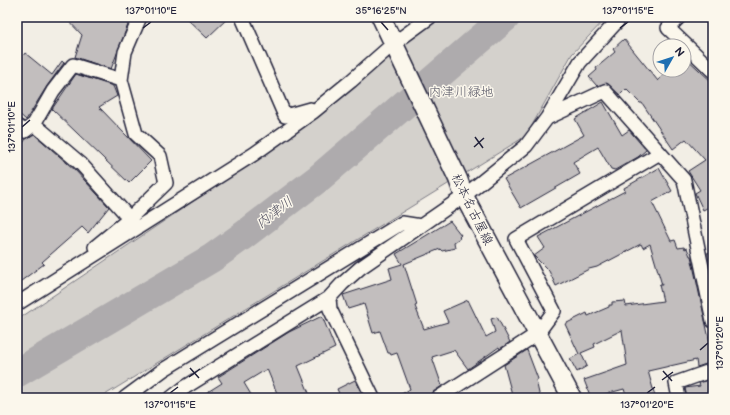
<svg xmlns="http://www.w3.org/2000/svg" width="730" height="415" viewBox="0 0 730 415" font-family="'Balsamiq Sans','Klee One',sans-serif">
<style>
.green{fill:#d4d1cc;stroke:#7b7a84}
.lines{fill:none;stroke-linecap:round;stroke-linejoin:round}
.river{stroke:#aeabad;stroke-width:29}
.building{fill:#c2bebe;stroke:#22223b}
.minor-casing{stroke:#22223b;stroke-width:16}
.secondary-casing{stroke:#22223b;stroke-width:21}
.minor{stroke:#fbf7ec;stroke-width:13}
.secondary{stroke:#fbf7ec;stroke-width:18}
.ticks{fill:none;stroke:#22223b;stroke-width:1.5}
.labels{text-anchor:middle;stroke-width:3;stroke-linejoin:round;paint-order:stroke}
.park-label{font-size:13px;fill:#575766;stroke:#fbf7ec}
.street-label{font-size:13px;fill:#22223b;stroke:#fbf7ec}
.water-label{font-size:14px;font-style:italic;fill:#535263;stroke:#fbf7ec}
.neatline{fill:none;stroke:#22223b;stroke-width:1.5}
.ticks-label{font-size:10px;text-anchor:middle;fill:#22223b}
</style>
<rect width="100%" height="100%" fill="#f2eee5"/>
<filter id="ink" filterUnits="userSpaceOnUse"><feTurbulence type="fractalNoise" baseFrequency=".025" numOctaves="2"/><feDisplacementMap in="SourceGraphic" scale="8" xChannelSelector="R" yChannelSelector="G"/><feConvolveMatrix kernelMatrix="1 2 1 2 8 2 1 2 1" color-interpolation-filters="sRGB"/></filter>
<g filter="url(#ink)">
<path class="green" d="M 438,17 L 607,17 L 572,54 L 526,136 L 100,398 L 17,398 L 17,320 L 256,159 Z"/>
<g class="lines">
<path class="river" d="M 17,373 L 212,258 L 244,235 L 319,178 L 506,17"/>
</g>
<path class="building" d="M 65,17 L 131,17 L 111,69 L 75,57 L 82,35 Z
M 185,17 L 229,17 L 207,38 Z
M 624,39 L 658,81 L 668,70 L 684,70 L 684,56 L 713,83 L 713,209 L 711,206 L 703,210 L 695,193 L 700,190 L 688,171 L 705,160 L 686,139 L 673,149 L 642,103 L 640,103 L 626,89 L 620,95 L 607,83 L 597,86 L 589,77 L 597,70 L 596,68 L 615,52 L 613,49 Z
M 25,53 L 52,75 L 62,61 L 64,63 L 47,86 L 26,120 L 17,112 L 17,64 Z
M 76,74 L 113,86 L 117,96 L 99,107 L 151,161 L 129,183 L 52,109 Z
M 603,102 L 622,135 L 629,130 L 646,150 L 638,157 L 615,170 L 611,169 L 598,147 L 573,162 L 580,174 L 521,208 L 504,179 L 584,135 L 575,119 Z
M 34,134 L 75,170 L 109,207 L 88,233 L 82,227 L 42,262 L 44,264 L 17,284 L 17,151 L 26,139 Z
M 659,168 L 672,191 L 652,202 L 671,241 L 675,240 L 678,248 L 684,247 L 685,249 L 687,248 L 690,256 L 691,256 L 713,357 L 708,358 L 709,363 L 697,367 L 696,360 L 648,371 L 655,396 L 648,398 L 627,398 L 624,389 L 591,398 L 584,380 L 627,365 L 622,330 L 594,344 L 595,347 L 581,353 L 587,366 L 577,372 L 570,359 L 579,354 L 565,324 L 587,313 L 588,316 L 609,307 L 609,305 L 612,305 L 612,302 L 625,301 L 626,306 L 663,301 L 659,285 L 662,285 L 650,244 L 643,248 L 641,244 L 597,267 L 589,269 L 556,286 L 549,271 L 534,256 L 545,248 L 538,237 L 625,191 L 624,188 Z
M 450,221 L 461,235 L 459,237 L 460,238 L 454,242 L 455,248 L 442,251 L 440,249 L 404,264 L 417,305 L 415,306 L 424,329 L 448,322 L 443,311 L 468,300 L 486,337 L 495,332 L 491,319 L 497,317 L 510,342 L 500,349 L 499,347 L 468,369 L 454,350 L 432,357 L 442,386 L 433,392 L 430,398 L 395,398 L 410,389 L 397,353 L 391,355 L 390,353 L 388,353 L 380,331 L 373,333 L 364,304 L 348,309 L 343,295 L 392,279 L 389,268 L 402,264 L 396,254 Z
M 713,252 L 713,281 L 707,253 Z
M 322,316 L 335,348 L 298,366 L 311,398 L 279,398 L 267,369 L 244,383 L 253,398 L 198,398 L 222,383 L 218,377 L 289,332 Z
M 527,350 L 538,379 L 536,380 L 540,398 L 513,398 L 504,365 Z
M 712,379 L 713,398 L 687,398 L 685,388 L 700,386 L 699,383 Z
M 355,380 L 364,398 L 341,398 L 337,389 Z"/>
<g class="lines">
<defs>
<path id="minor" d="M 242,17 L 285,116 L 310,109 L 312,111
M 679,17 L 668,28 L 713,71
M 547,118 L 605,91 L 684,180 L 713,321
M 34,124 L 81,164 L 124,212 L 128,220
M 17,126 L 25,131 L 34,124 L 53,91 L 73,65 L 121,80
M 95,247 L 128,220 L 166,183 L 160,156 L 136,134 L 121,80 L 125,52 L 140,17
M 17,304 L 254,154 L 313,112 L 351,81 L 393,44 L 430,17
M 125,398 L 163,370 L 402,223 L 421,226
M 171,398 L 184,388 L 329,298
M 373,398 L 330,309 L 329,298 L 342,284 L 360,268 L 464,196 L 526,146 L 547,118 L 580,62 L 621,17
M 438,398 L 537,334 L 554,311 L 516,239 L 660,153
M 679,398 L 676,383 L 713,370"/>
<path id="secondary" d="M 381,17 L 458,179 L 464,196 L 572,398"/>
</defs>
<use href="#minor" class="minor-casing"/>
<use href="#secondary" class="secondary-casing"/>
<use href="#minor" class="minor"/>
<use href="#secondary" class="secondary"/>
</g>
</g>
<path class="ticks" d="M 381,22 L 388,30M 143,28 L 151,22M 620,28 L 628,22M 22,127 L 30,120M 475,137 L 483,148M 474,147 L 484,138M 700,350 L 708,343M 190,368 L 199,378M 663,371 L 672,381M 189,377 L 200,369M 662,380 L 673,372M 170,393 L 178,387M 647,393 L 655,387"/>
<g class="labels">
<g class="park-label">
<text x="461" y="96">内津川緑地</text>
</g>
<g class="street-label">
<text transform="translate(473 209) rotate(64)" y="5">松本名古屋線</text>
</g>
<g class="water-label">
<text transform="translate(274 212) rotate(-37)" y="5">内津川</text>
</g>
</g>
<rect width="730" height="415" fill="none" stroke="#fbf7ec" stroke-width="44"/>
<g transform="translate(672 58) rotate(51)"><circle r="19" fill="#fbf7ec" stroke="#a4a2a5"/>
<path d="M0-3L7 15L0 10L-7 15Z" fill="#1f6fb2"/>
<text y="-6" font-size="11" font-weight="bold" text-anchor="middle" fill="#22223b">N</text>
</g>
<rect x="22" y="22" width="686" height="371" class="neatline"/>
<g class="ticks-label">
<text x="151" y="14">137°01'10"E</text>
<text x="381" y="14">35°16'25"N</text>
<text x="628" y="14">137°01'15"E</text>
<text transform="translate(11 127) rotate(-90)" y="4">137°01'10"E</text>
<text transform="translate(719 343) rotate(-90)" y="4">137°01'20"E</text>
<text x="170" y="408">137°01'15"E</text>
<text x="647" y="408">137°01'20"E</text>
</g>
</svg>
